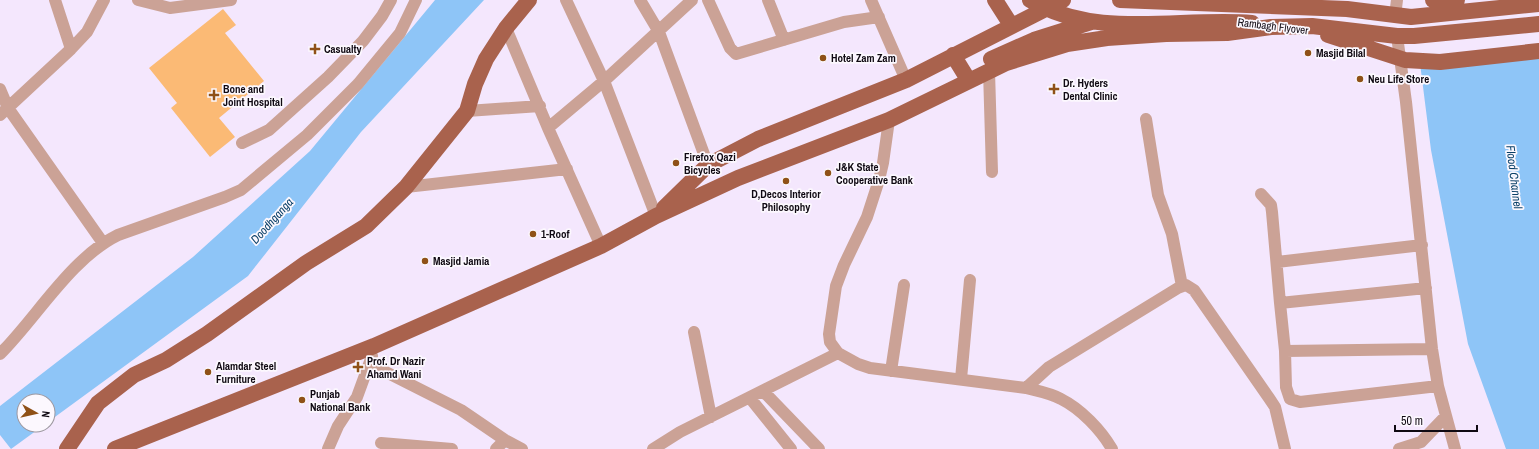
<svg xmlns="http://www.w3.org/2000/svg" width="1539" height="449" viewBox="0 0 1539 449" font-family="'Archivo Narrow',sans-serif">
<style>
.water{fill:#8ec5f7}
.pier{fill:#f4e7fd}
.building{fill:#fbba75}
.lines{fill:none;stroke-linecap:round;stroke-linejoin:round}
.minor{stroke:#cba296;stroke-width:12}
.major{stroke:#a9624d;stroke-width:16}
.poi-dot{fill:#8f5117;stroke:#fcf8fe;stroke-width:1.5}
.labels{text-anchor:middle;stroke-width:3.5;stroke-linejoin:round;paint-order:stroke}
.street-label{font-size:11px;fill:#0f0912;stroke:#fcf8fe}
.poi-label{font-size:11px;font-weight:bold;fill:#0f0912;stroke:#fcf8fe;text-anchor:start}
.water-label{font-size:12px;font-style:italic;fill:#0a4068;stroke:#fcf8fe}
</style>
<rect width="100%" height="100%" fill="#f4e7fd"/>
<path class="water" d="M 435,0 L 484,0 L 361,132 L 248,276 L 48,422 L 48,401 L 24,401 L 24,425 L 44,425 L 11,449 L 0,435 L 0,406 L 193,257 L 310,151 Z
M 1412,0 L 1539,0 L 1539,449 L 1506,449 L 1468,344 L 1431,150 Z"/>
<path class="pier" d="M 1410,0 L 1539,0 L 1539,53 L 1418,65 Z"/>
<path class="building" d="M 223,9 L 236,25 L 225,33 L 264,81 L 219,118 L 235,137 L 210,157 L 171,108 L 177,103 L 149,68 Z"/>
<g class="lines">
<path class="minor" d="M 55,0 L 71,49
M 138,0 L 170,8 L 231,0
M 566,0 L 604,81 L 656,216
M 640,0 L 659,32 L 708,165
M 708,0 L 730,48 L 736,54 L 844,22 L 879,17
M 768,0 L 784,40
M 871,0 L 906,80
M 1395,16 L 1397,0
M 506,28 L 548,128 L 601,246
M 1397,36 L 1406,102 L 1432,349 L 1438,386 L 1455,449
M 989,71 L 992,172
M 0,89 L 8,108 L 103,243
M 467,111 L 540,106
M 0,115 L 71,49 L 87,32 L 104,0
M 1146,119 L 1158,195 L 1172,234 L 1182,286
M 889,120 L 883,163 L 879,180 L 867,217 L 844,265 L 836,286 L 829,334 L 830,342 L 838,353 L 858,364 L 870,368 L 1026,388 C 1038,391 1050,393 1061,399 C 1081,409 1101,430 1112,449
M 548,128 L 604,81 L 692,0
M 242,143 L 269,130 L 328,77 L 363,41 L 382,16 L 391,0
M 406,187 L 567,169
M 1261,194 L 1271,205 L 1272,212 L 1280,303
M 1277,262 L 1422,245
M 1426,288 L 1280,303 L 1285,351 L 1286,387 L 1290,399 L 1300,402 L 1438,386
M 694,332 L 711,417
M 1285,351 L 1432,349
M 0,354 C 37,317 71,258 118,235 L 225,197 L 241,190 L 307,135 L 358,84 L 400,33 L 416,0
M 370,364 L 461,410 L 505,440 L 522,449
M 891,371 L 904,285
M 961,379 L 970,280
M 1026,388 L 1049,367 L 1178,288 L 1186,285 L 1194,290 L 1269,398 L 1275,407 L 1285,449
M 763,391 L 819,449
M 750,398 L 791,449
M 381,443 L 452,449
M 328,449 L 338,426 L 357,397 L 372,356
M 496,449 L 505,440
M 653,449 L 680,432 L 838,353
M 1399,449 L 1421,442 L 1446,416"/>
<path class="major" d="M 995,0 L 1011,25
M 1030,0 C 1096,40 1179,17 1252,23
M 1120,0 L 1347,9 L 1411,17 L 1539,4
M 1433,0 L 1457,0
M 1328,35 L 1405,60 L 1440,62 L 1539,51
M 953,55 L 969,81
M 991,59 L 1034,40 L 1091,22
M 664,208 L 708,165 L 758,139 L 906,80 L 1063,0
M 67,449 L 98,403 L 134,375 L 166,360 L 207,334 L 306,263 L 366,226 L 406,187 L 467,111 L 475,84 L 486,59 L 506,28 L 529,0
M 115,449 L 374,346 L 601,246 L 656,216 L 738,178 L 889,120 L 1006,63 L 1067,44 L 1107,38 L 1166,34 L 1227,33 L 1271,27 L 1312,26 L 1397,36 L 1414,36 L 1539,24"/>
</g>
<g class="poi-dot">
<path d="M313 43h4v4h4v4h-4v4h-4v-4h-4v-4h4z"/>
<circle cx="1308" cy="53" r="4"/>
<circle cx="823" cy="58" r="4"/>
<circle cx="1360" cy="79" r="4"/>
<path d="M1052 83h4v4h4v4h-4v4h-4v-4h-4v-4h4z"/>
<path d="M212 89h4v4h4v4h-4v4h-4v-4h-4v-4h4z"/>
<circle cx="676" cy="163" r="4"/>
<circle cx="828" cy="173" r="4"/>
<circle cx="786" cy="181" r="4"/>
<circle cx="533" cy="234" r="4"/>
<circle cx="425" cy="261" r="4"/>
<path d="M356 361h4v4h4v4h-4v4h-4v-4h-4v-4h4z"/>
<circle cx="208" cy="372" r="4"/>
<circle cx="302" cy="400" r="4"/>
</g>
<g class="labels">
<g class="street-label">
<text transform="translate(1273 26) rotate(7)" y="4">Rambagh Flyover</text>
</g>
<g class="poi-label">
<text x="324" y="53">Casualty</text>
<text x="1316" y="57">Masjid Bilal</text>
<text x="831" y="62">Hotel Zam Zam</text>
<text x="1368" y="83">Neu Life Store</text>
<text x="1063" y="87">Dr. Hyders<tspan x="1063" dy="13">Dental Clinic</tspan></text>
<text x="223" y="93">Bone and<tspan x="223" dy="13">Joint Hospital</tspan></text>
<text x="684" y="161">Firefox Qazi<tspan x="684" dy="13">Bicycles</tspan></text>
<text x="836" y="171">J&amp;K State<tspan x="836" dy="13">Cooperative Bank</tspan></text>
<text x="786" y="198" text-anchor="middle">D,Decos Interior<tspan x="786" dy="13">Philosophy</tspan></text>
<text x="541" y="238">1-Roof</text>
<text x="433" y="265">Masjid Jamia</text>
<text x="367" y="365">Prof. Dr Nazir<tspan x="367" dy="13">Ahamd Wani</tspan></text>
<text x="216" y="370">Alamdar Steel<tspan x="216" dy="13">Furniture</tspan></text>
<text x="310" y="398">Punjab<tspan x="310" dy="13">National Bank</tspan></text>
</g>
<g class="water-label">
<text transform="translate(1514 177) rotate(83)" y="4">Flood Channel</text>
<text transform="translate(272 221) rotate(-48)" y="4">Doodhganga</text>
</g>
</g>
<g transform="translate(36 413) rotate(98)"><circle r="19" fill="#fcf8fe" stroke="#9d98a0"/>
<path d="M0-3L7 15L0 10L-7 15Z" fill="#8f5117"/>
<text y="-6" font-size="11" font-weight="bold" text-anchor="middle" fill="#0f0912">N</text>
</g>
<path d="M1395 425v6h82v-6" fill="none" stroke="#0f0912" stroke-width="2"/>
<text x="1401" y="425" font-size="12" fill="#0f0912" stroke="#fcf8fe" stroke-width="3" paint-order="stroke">50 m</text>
</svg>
